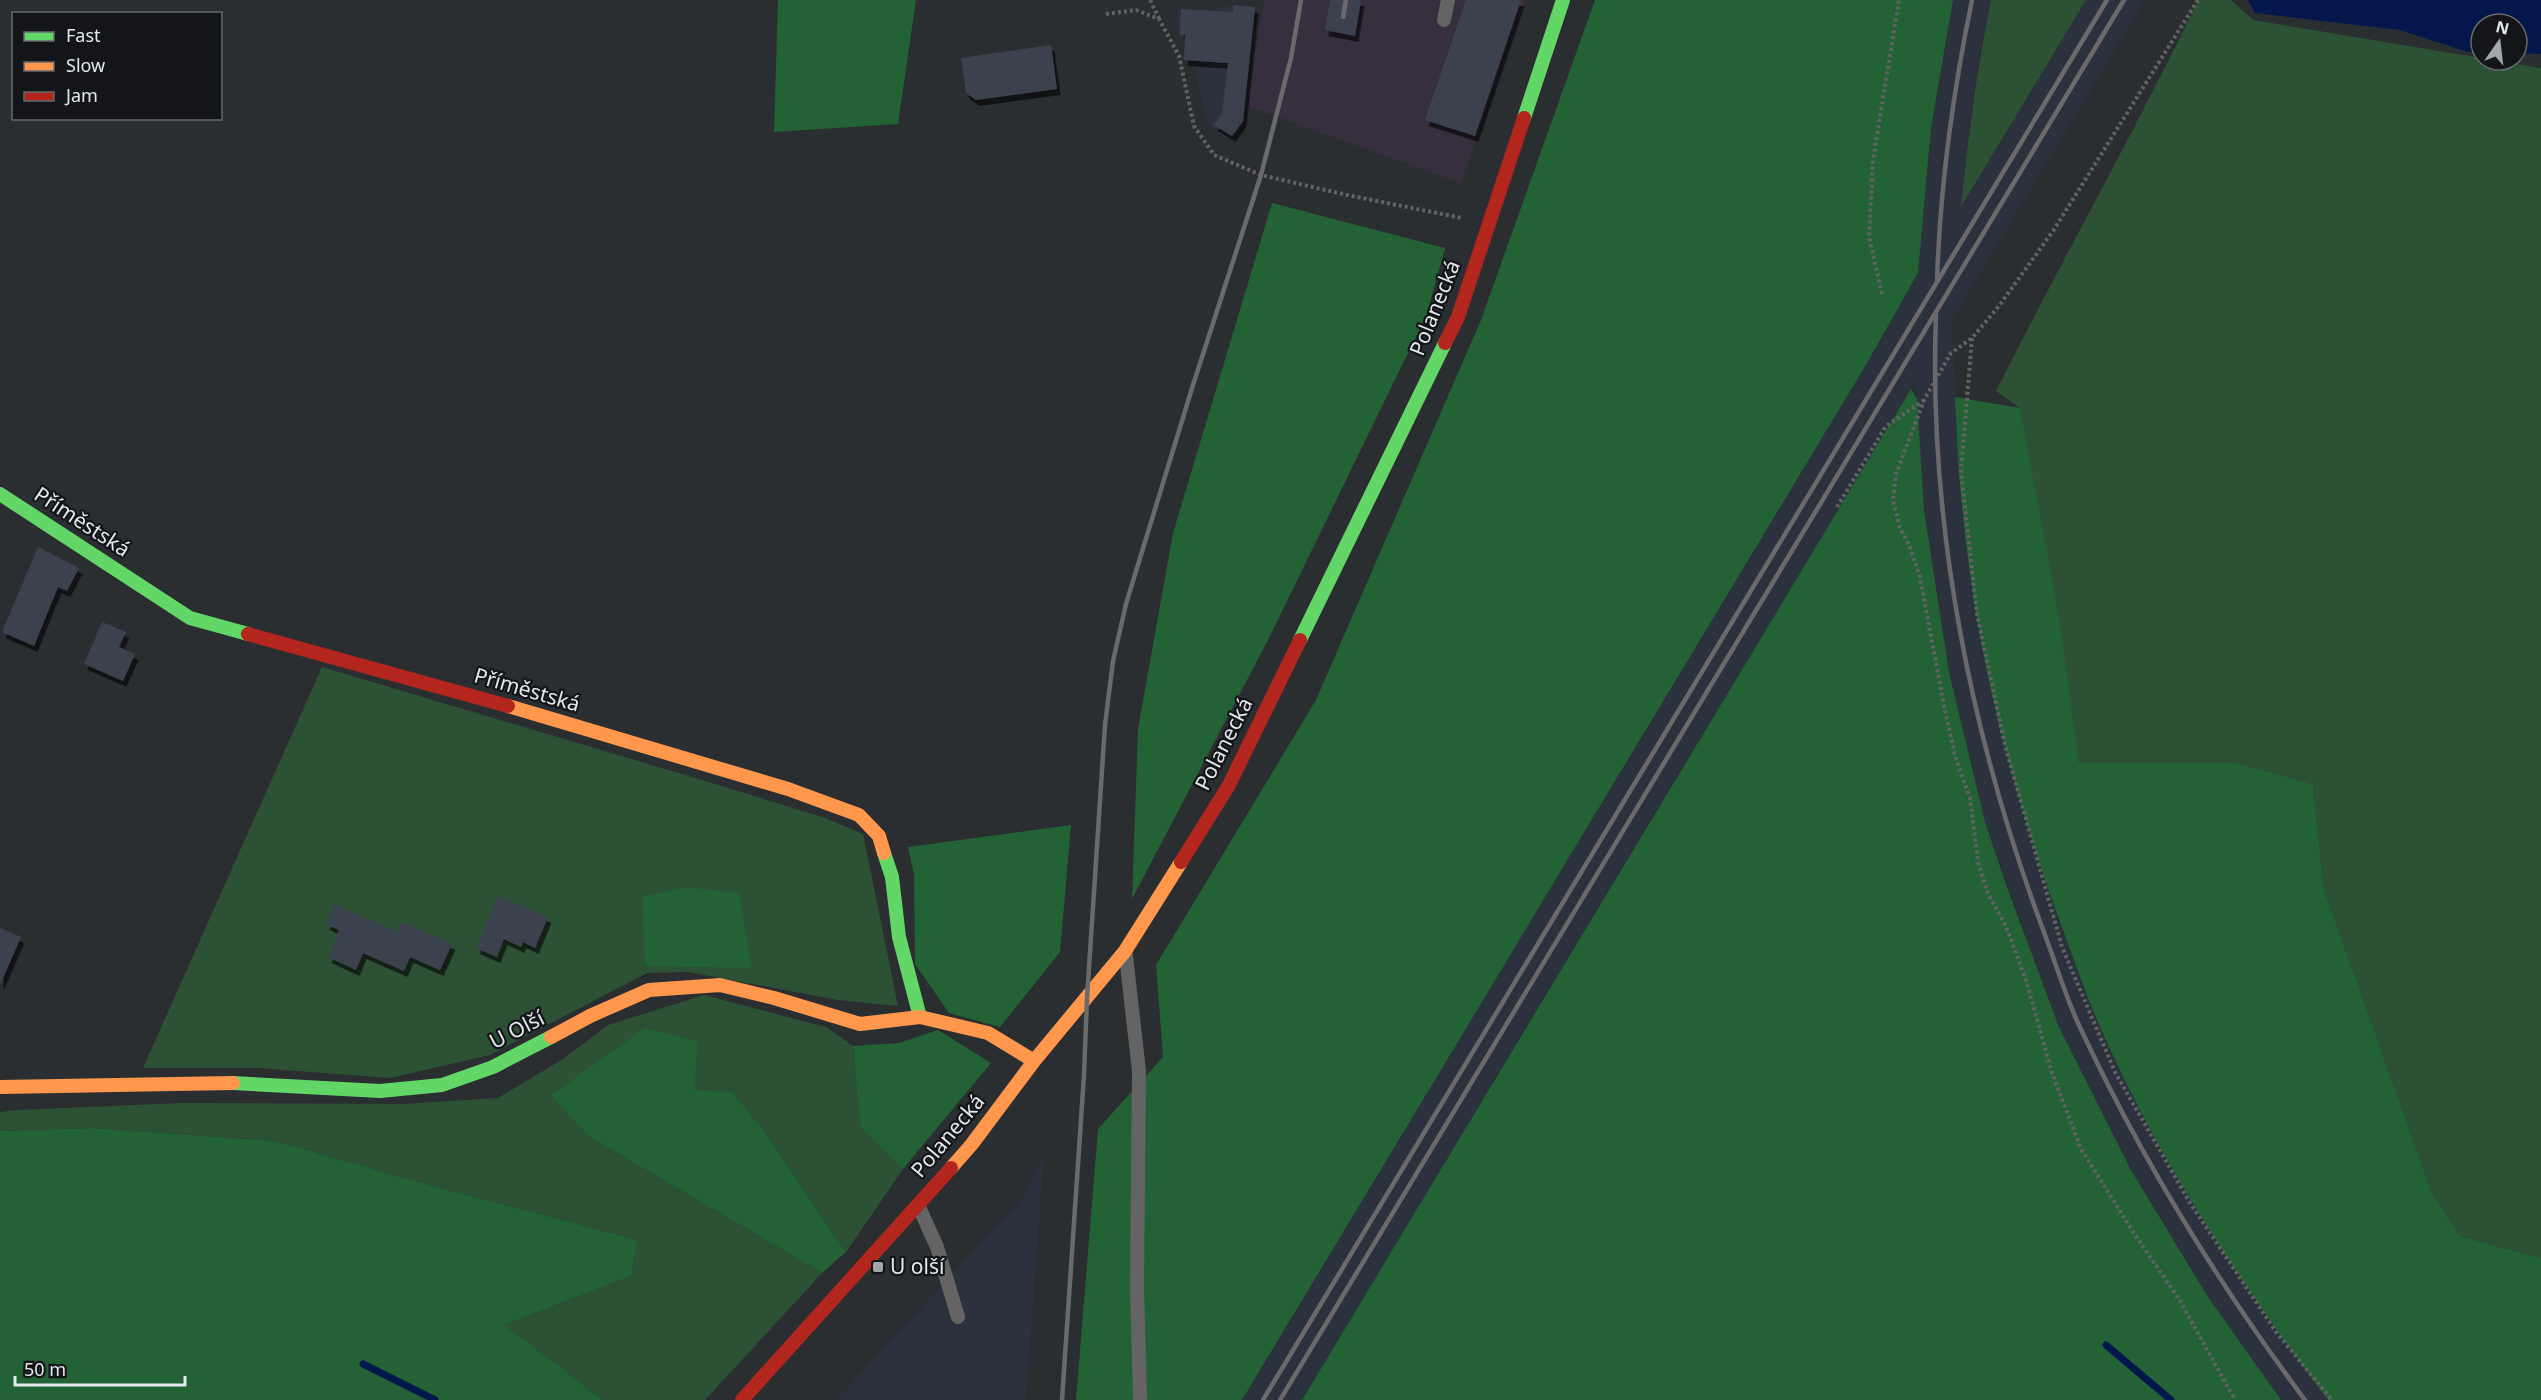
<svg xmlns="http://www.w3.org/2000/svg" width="2541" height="1400" viewBox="0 0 2541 1400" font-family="'Noto Sans',sans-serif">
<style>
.commercial{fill:#372f3d}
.built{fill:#2b323d}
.green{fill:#2d5135}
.forest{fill:#226235}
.water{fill:#04174c}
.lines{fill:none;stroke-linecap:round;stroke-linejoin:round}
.stream{stroke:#04174c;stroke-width:7}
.building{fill:#3b434e;filter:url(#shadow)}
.path{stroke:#626263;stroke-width:4;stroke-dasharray:3 3;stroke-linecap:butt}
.lane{stroke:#656464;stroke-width:14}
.fast{stroke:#63d668;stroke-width:14}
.slow{stroke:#ff974d;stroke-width:14}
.jam{stroke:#b3261e;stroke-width:14}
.rail{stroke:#6a6a6c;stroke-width:4.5}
.poi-dot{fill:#a3a6aa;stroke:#131518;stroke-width:2}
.labels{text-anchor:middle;stroke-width:4.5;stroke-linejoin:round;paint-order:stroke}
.street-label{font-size:21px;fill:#e4e7eb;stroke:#131518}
.poi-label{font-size:21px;fill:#e4e7eb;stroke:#131518;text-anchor:start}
</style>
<defs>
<filter id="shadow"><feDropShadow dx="3.5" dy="6" stdDeviation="0" flood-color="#0009"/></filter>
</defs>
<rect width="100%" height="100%" fill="#2b2e31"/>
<path class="commercial" d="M 1264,0 L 1525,0 L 1461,183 L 1247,106 Z"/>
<path class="built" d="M 1953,0 L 1991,0 L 1979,57 L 1968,133 L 1962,206 L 2086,0 L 2145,0 L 1952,320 L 1962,507 L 1985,665 L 2021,811 L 2043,877 L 2093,1012 L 2164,1152 L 2202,1218 L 2239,1276 L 2328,1400 L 2281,1400 L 2266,1380 L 2208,1297 L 2131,1170 L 2059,1027 L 1985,822 L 1949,672 L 1924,510 L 1915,382 L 1302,1400 L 1242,1400 L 1867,363 L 1918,273 L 1931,128 Z
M 1235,5 L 1256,9 L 1243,121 L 1234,141 L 1217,133 L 1208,121 L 1192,62 L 1184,62 L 1185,39 L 1178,36 L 1178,10 L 1201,12 Z
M 1044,1154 L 1026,1400 L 836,1400 L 1024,1196 Z"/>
<path class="green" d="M 1991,0 L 2086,0 L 1961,207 C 1968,137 1977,69 1991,0 Z
M 2200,0 L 2231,0 L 2253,20 L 2541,68 L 2541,1258 L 2460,1236 L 2432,1193 L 2324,889 L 2313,784 L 2237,763 L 2079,764 L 2020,408 L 1996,391 C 2062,260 2134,133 2198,1 Z
M 322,667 L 712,783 L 825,818 L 863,834 L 898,1006 L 838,1000 L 688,972 L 647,973 L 490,1055 L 390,1078 L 258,1068 L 143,1068 Z
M 704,995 L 826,1027 L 853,1046 L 860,1126 L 903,1169 L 846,1252 L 769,1138 L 733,1092 L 552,1095 L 588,1136 L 822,1273 L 705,1400 L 603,1400 L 505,1325 L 631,1276 L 638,1240 L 415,1181 L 276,1141 L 92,1128 L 0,1131 L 0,1112 L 18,1110 L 181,1103 L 402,1104 L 498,1098 L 563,1059 L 608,1025 Z"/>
<path class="forest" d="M 778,0 L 916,0 L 898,124 L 774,132 Z
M 1595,0 L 1953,0 L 1931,128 L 1918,273 L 1867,363 L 1242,1400 L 1076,1400 L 1098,1129 L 1163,1057 L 1156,965 L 1316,700 L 1481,320 Z
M 1272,203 L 1445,248 L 1427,314 L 1269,638 L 1132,899 L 1138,729 L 1173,533 Z
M 1911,389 L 1917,399 L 1924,510 L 1949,672 L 1985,822 L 2008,890 L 2059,1027 L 2131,1170 L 2208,1297 L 2281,1400 L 1302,1400 Z
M 1955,397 L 2020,408 L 2059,617 L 2079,763 L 2237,763 L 2313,784 L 2324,889 L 2432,1193 L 2460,1236 L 2541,1258 L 2541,1400 L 2328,1400 C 2238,1280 2153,1152 2094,1013 C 2084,989 2076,965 2067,941 C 2014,800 1976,657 1962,506 C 1958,470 1957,434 1955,397 Z
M 1071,825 L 1060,952 L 1000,1027 L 949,1013 L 915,964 L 914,874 L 908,847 Z
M 686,887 L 739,893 L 752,968 L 645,966 L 642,897 Z
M 645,1028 L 698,1041 L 694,1090 L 733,1092 L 769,1138 L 846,1252 L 822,1273 L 588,1136 L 551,1095 Z
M 938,1030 L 991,1063 L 903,1169 L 860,1126 L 853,1046 L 899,1043 Z
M 92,1128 L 276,1141 L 415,1181 L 638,1240 L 631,1276 L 505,1325 L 603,1400 L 0,1400 L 0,1131 Z"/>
<path class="water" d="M 2248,0 L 2541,0 L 2541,54 L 2517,53 L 2517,24 L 2481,24 L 2481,52 L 2468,52 L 2400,30 L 2255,13 Z"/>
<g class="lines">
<path class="stream" d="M 2106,1345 L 2171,1400
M 363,1364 L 435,1400"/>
</g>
<path class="building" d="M 1330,0 L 1361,0 L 1355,36 L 1325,30 Z
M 1466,0 L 1521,0 L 1475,136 L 1425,120 Z
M 1233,5 L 1255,7 L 1243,121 L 1232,136 L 1214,125 L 1222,114 L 1228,63 L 1184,60 L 1185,35 L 1180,35 L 1181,9 L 1233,12 Z
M 1051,45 L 1057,89 L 976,100 L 966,93 L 961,58 Z
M 38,547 L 79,568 L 67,591 L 58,587 L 34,646 L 2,632 Z
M 102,622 L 126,632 L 119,647 L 135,654 L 123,681 L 84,664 Z
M 498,896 L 548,917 L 535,948 L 523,942 L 521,947 L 504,939 L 497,957 L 476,948 Z
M 334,904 L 397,932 L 401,922 L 452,944 L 440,970 L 410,957 L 404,971 L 363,953 L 356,970 L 328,957 L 339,930 L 326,924 Z
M 0,928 L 21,937 L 0,985 Z"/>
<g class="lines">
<path class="path" d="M 1150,0 L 1159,18
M 2198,0 L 2053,231 L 1999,306 L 1972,338 L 1951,353 L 1924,400 L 1896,474 L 1893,500 L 1900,528 L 1910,547 L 1920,577 L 1945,711 L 1956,759 L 1970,798 L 1978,862 L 1988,894 L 2005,924 L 2026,980 L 2051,1070 L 2081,1149 L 2137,1238 L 2179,1299 L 2235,1400
M 1106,14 L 1136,10 L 1159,19 L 1179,56 L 1194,126 L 1214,155 L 1261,175 L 1347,195 L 1462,218
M 1882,294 L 1869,237 L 1873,160 L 1899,0
M 1972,338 L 1961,471 L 1977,614 L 2005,745 L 2062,947 L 2115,1072 L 2190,1203 L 2276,1332 L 2332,1400
M 1837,507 L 1886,426 L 1923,401"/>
<path class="lane" d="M 1444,20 L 1448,0
M 1126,956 L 1139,1071 L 1137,1287 L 1140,1400
M 918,1205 L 937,1247 L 958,1317"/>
<path class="fast" d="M 1524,118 L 1563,0
M 0,494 L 190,618 L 248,634
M 1300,640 L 1445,343
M 884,853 L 892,877 L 899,937 L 920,1017
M 233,1083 L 380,1091 L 442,1085 L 493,1067 L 551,1037"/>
<path class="slow" d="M 508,706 L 788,789 L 859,815 L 879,836 L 884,853
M 551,1037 L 590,1016 L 649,990 L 720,985 L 774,998 L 860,1024 L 920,1017 L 988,1033 L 1034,1061
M 0,1087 L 233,1083
M 951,1168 L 972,1144 L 1034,1061 L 1125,951 L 1181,862"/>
<path class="jam" d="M 1445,343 L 1458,317 L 1524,118
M 248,634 L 508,706
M 1181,862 L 1229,785 L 1300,640
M 742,1400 L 951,1168"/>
<path class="rail" d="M 1343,17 L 1346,0
M 1937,281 C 1940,186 1953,92 1972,0
M 1936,314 C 1928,525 1971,738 2045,935 C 2056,964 2065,995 2078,1023 C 2140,1157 2217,1282 2305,1400
M 1062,1400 L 1084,1075 L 1087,998 L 1105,725 L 1113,661 L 1126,604 L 1193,385 L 1261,175 L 1291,58 L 1301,0
M 1263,1400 L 2107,0
M 1280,1400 L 2124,0"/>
</g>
<rect class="poi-dot" x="872" y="1261" width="12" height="12" rx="3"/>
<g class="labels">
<g class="street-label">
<text transform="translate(1435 308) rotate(-68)" y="7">Polanecká</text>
<text transform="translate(82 522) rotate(33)" y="7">Příměstská</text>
<text transform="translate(527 690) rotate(16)" y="7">Příměstská</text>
<text transform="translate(1224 744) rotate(-63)" y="7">Polanecká</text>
<text transform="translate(517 1030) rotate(-27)" y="7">U Olší</text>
<text transform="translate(948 1136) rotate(-50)" y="7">Polanecká</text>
</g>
<g class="poi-label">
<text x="890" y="1274">U olší</text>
</g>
</g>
<rect x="12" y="12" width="210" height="108" fill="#131518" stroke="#67696c" stroke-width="1.5"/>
<rect x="24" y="32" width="30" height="9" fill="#63d668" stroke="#67696c" stroke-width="1.5"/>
<text x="66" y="42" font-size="18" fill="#e4e7eb">Fast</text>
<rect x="24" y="62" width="30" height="9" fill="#ff974d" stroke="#67696c" stroke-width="1.5"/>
<text x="66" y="72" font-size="18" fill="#e4e7eb">Slow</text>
<rect x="24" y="92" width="30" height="9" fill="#b3261e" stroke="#67696c" stroke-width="1.5"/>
<text x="66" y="102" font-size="18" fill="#e4e7eb">Jam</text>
<g transform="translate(2499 42) rotate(14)"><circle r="28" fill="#131518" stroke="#67696c" stroke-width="1.5"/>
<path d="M0-4.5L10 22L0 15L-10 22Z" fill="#a3a6aa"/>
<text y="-9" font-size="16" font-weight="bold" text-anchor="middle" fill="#e4e7eb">N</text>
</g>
<path d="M15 1376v9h170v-9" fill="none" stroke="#e4e7eb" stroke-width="3"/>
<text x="24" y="1376" font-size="18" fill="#e4e7eb" stroke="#131518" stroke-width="4.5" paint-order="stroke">50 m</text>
</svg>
